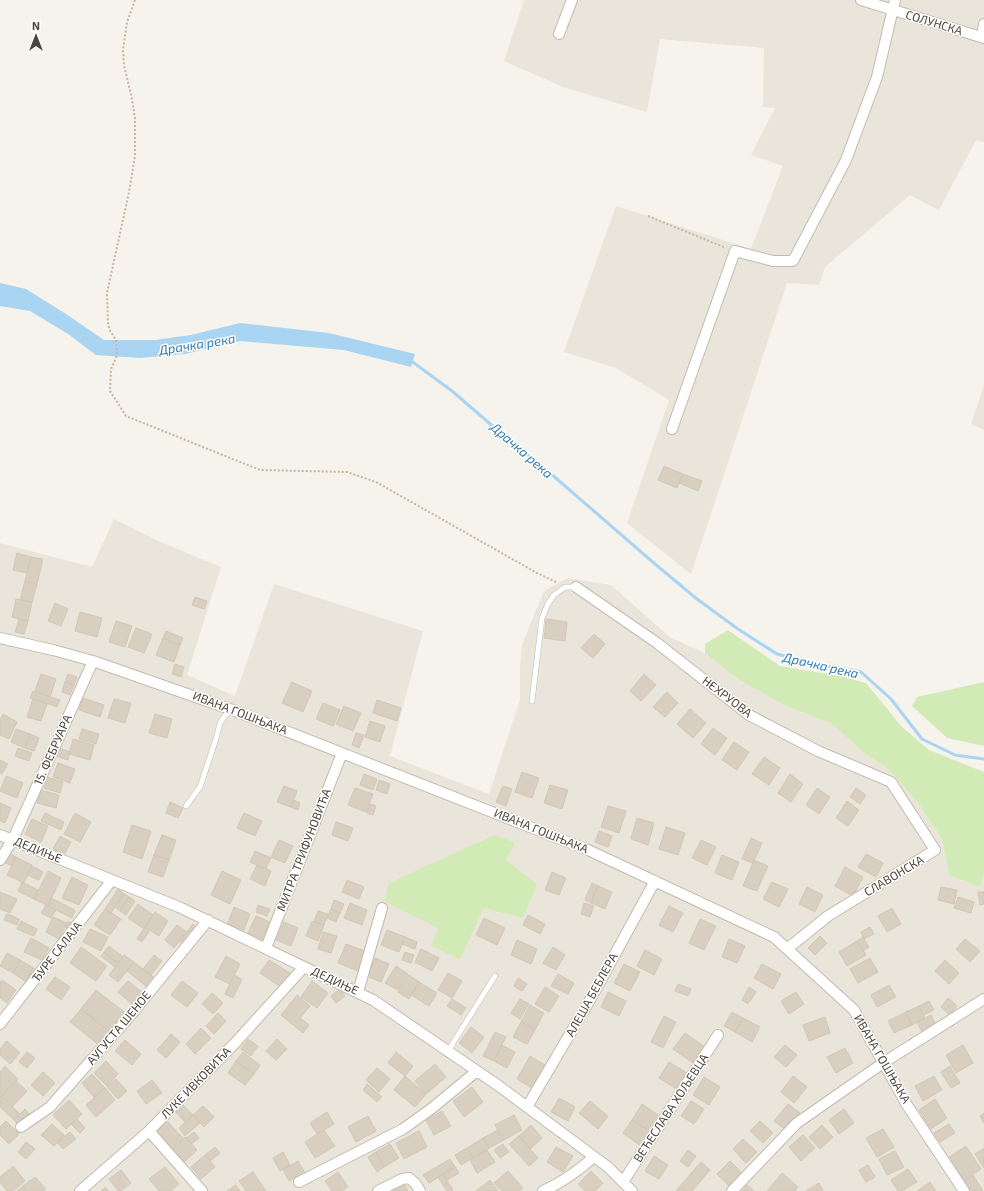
<svg xmlns="http://www.w3.org/2000/svg" width="984" height="1191" viewBox="0 0 984 1191" font-family="'Exo 2',sans-serif">
<style>
.residential{fill:#eae5da}
.green{fill:#d2eab5}
.water{fill:#a9d4f2}
.lines{fill:none;stroke-linecap:round;stroke-linejoin:round}
.stream{stroke:#a9d4f2;stroke-width:3}
.building{fill:#d8cfc1;stroke:#d3c7b4}
.service-casing{stroke:#c2bbae;stroke-width:6}
.minor-casing{stroke:#c2bbae;stroke-width:12}
.path{stroke:#c4b79f;stroke-width:2;stroke-dasharray:2 2;stroke-linecap:butt}
.service{stroke:#fff;stroke-width:5}
.minor{stroke:#fff;stroke-width:10}
.labels{text-anchor:middle;stroke-width:3;stroke-linejoin:round;paint-order:stroke}
.street-label{font-size:12px;fill:#4b4439;stroke:#fff}
.water-label{font-size:13px;font-style:italic;fill:#2e7ab2;stroke:#fff}
</style>
<rect width="100%" height="100%" fill="#f6f3ec"/>
<path class="residential" d="M 524,0 L 984,0 L 984,142 L 976,140 L 939,210 L 910,195 L 825,267 L 819,285 L 787,283 L 691,574 L 627,523 L 669,400 L 616,368 L 564,352 L 616,206 L 751,249 L 783,166 L 751,155 L 775,108 L 763,107 L 764,48 L 660,39 L 647,112 L 563,87 L 504,61 Z
M 984,385 L 984,430 L 971,424 Z
M 114,519 L 156,540 L 221,567 L 187,675 L 235,696 L 274,584 L 423,631 L 390,756 L 489,794 L 520,700 L 520,668 L 522,645 L 544,591 L 568,578 L 611,585 L 671,638 L 705,653 L 741,681 L 786,706 L 831,723 L 863,752 L 887,768 L 916,800 L 942,839 L 949,875 L 980,887 L 984,875 L 984,1191 L 0,1191 L 0,543 L 92,567 Z"/>
<path class="green" d="M 728,630 L 780,666 L 839,676 L 866,683 L 902,727 L 929,750 L 984,772 L 984,875 L 980,887 L 949,875 L 942,839 L 916,800 L 887,768 L 863,752 L 831,723 L 786,706 L 741,681 L 705,653 L 705,644 Z
M 984,682 L 984,746 L 947,738 L 912,706 L 917,697 Z
M 495,835 L 515,843 L 506,860 L 537,884 L 523,918 L 484,908 L 460,959 L 431,946 L 439,928 L 384,901 L 389,883 Z"/>
<path class="water" d="M 0,283 L 26,289 L 66,314 L 104,340 L 155,340 L 191,335 L 240,323 L 329,333 L 415,354 L 411,367 L 344,350 L 240,341 L 185,354 L 140,358 L 96,355 L 68,334 L 30,311 L 0,306 Z"/>
<g class="lines">
<path class="stream" d="M 410,360 L 452,391 L 503,435 L 550,473 L 655,564 L 697,599 L 738,629 L 777,654 L 812,663 L 861,672 L 891,699 L 922,739 L 955,755 L 984,759"/>
</g>
<path class="building" d="M 664,466 L 683,474 L 677,488 L 658,480 Z
M 683,474 L 702,481 L 698,491 L 679,483 Z
M 17,553 L 31,557 L 27,573 L 13,570 Z
M 31,557 L 43,559 L 37,584 L 25,581 Z
M 25,581 L 37,584 L 32,602 L 20,600 Z
M 195,597 L 207,601 L 204,609 L 192,605 Z
M 16,599 L 32,602 L 28,621 L 12,617 Z
M 55,603 L 68,609 L 61,626 L 48,621 Z
M 80,612 L 102,618 L 97,637 L 75,631 Z
M 19,619 L 28,621 L 24,634 L 15,632 Z
M 546,619 L 567,622 L 565,641 L 544,638 Z
M 116,621 L 132,626 L 125,647 L 109,642 Z
M 136,628 L 152,634 L 144,653 L 128,647 Z
M 166,631 L 183,638 L 180,645 L 163,638 Z
M 594,634 L 605,644 L 593,658 L 581,648 Z
M 163,638 L 180,645 L 174,662 L 156,655 Z
M 175,664 L 184,667 L 181,677 L 172,674 Z
M 41,674 L 56,679 L 50,697 L 35,691 Z
M 68,674 L 77,677 L 74,685 L 65,682 Z
M 644,674 L 656,685 L 641,701 L 630,691 Z
M 65,682 L 74,685 L 70,695 L 62,692 Z
M 292,682 L 312,691 L 303,712 L 282,703 Z
M 33,691 L 60,700 L 57,707 L 30,698 Z
M 667,692 L 678,703 L 665,717 L 653,707 Z
M 83,698 L 104,705 L 100,717 L 79,710 Z
M 33,699 L 47,704 L 41,721 L 27,717 Z
M 114,699 L 131,703 L 125,723 L 108,718 Z
M 377,700 L 401,708 L 397,721 L 373,713 Z
M 323,703 L 340,710 L 333,726 L 316,719 Z
M 344,706 L 361,713 L 353,731 L 336,724 Z
M 690,709 L 706,723 L 693,738 L 677,724 Z
M 3,714 L 17,722 L 9,739 L 0,735 L 0,720 Z
M 155,714 L 172,719 L 167,738 L 149,733 Z
M 370,721 L 385,726 L 380,742 L 365,737 Z
M 713,728 L 727,738 L 715,755 L 701,744 Z
M 16,729 L 30,734 L 25,748 L 11,742 Z
M 82,729 L 99,734 L 96,744 L 79,739 Z
M 356,733 L 364,735 L 359,748 L 352,745 Z
M 30,734 L 39,738 L 34,751 L 25,748 Z
M 73,739 L 94,745 L 90,760 L 69,754 Z
M 734,742 L 749,752 L 737,770 L 722,760 Z
M 18,748 L 32,753 L 29,761 L 15,756 Z
M 59,748 L 70,752 L 68,760 L 56,756 Z
M 764,757 L 780,768 L 769,785 L 752,774 Z
M 0,760 L 8,764 L 2,774 L 0,773 Z
M 58,763 L 75,769 L 70,783 L 53,777 Z
M 522,772 L 539,778 L 532,798 L 515,792 Z
M 364,774 L 377,779 L 373,790 L 360,785 Z
M 790,774 L 803,784 L 791,802 L 778,793 Z
M 6,776 L 23,783 L 17,798 L 0,791 Z
M 47,777 L 63,782 L 60,793 L 44,788 Z
M 379,780 L 390,784 L 387,794 L 376,790 Z
M 550,785 L 568,790 L 562,809 L 544,803 Z
M 284,786 L 297,791 L 291,807 L 277,802 Z
M 503,786 L 512,789 L 506,806 L 496,802 Z
M 355,788 L 373,794 L 366,812 L 348,805 Z
M 817,788 L 830,797 L 819,814 L 806,805 Z
M 856,788 L 866,795 L 860,804 L 850,797 Z
M 41,790 L 59,795 L 56,808 L 37,803 Z
M 294,800 L 300,803 L 298,810 L 291,807 Z
M 847,801 L 859,810 L 848,826 L 836,818 Z
M 170,802 L 183,808 L 178,818 L 166,813 Z
M 0,803 L 11,808 L 5,823 L 0,821 Z
M 370,804 L 376,806 L 373,815 L 367,813 Z
M 608,806 L 626,811 L 619,833 L 601,827 Z
M 45,813 L 64,822 L 61,830 L 41,821 Z
M 75,813 L 91,822 L 80,842 L 64,834 Z
M 244,813 L 262,821 L 255,836 L 237,828 Z
M 637,818 L 654,823 L 648,845 L 631,839 Z
M 32,819 L 48,826 L 41,842 L 25,834 Z
M 336,822 L 353,828 L 348,841 L 332,835 Z
M 132,825 L 151,831 L 142,859 L 123,852 Z
M 666,827 L 685,833 L 678,855 L 659,849 Z
M 599,831 L 612,836 L 608,847 L 595,842 Z
M 162,835 L 176,840 L 169,860 L 154,855 Z
M 60,836 L 71,842 L 64,855 L 53,849 Z
M 751,838 L 762,843 L 753,863 L 742,859 Z
M 279,840 L 293,846 L 285,863 L 271,857 Z
M 701,840 L 716,847 L 707,865 L 692,858 Z
M 255,851 L 271,858 L 266,869 L 250,862 Z
M 9,853 L 16,857 L 12,866 L 4,862 Z
M 866,854 L 883,863 L 876,877 L 858,867 Z
M 154,855 L 169,860 L 163,877 L 148,872 Z
M 722,855 L 739,862 L 732,880 L 715,873 Z
M 16,857 L 32,865 L 24,883 L 7,875 Z
M 754,860 L 768,866 L 757,891 L 743,886 Z
M 257,865 L 271,871 L 265,886 L 250,879 Z
M 32,866 L 43,872 L 39,880 L 27,875 Z
M 845,867 L 863,877 L 853,896 L 835,886 Z
M 48,871 L 61,878 L 48,906 L 34,899 Z
M 222,871 L 241,880 L 230,904 L 211,895 Z
M 552,872 L 566,878 L 559,895 L 545,890 Z
M 72,877 L 88,885 L 79,905 L 62,898 Z
M 347,880 L 364,887 L 359,899 L 342,892 Z
M 22,882 L 38,890 L 34,899 L 18,891 Z
M 772,882 L 788,889 L 779,907 L 763,899 Z
M 592,883 L 598,886 L 591,903 L 585,900 Z
M 598,886 L 612,892 L 605,909 L 591,903 Z
M 807,887 L 823,895 L 815,912 L 799,904 Z
M 941,887 L 957,890 L 954,904 L 938,900 Z
M 118,889 L 124,894 L 111,913 L 105,909 Z
M 0,892 L 17,899 L 10,913 L 0,909 Z
M 978,892 L 984,892 L 984,904 L 980,905 Z
M 124,894 L 129,897 L 120,911 L 115,907 Z
M 129,897 L 135,901 L 126,915 L 120,911 Z
M 958,897 L 974,902 L 971,913 L 954,908 Z
M 51,898 L 75,910 L 72,918 L 48,906 Z
M 334,900 L 344,904 L 340,913 L 331,909 Z
M 350,903 L 367,910 L 362,925 L 344,918 Z
M 584,903 L 594,906 L 590,917 L 581,914 Z
M 138,904 L 153,915 L 144,929 L 128,918 Z
M 46,905 L 56,910 L 51,918 L 41,913 Z
M 258,905 L 270,909 L 267,916 L 256,912 Z
M 669,906 L 683,913 L 673,932 L 659,925 Z
M 234,907 L 250,914 L 243,932 L 227,925 Z
M 892,908 L 901,924 L 887,932 L 878,916 Z
M 105,909 L 121,919 L 110,935 L 94,925 Z
M 331,909 L 340,913 L 336,922 L 327,918 Z
M 318,911 L 328,914 L 324,925 L 314,922 Z
M 155,912 L 168,921 L 159,936 L 145,927 Z
M 7,914 L 19,919 L 17,925 L 4,920 Z
M 528,915 L 545,924 L 540,934 L 523,925 Z
M 256,916 L 270,922 L 262,939 L 248,933 Z
M 53,917 L 67,923 L 59,939 L 46,932 Z
M 484,918 L 505,928 L 497,945 L 476,935 Z
M 700,919 L 716,926 L 704,950 L 689,943 Z
M 21,921 L 37,929 L 34,936 L 17,929 Z
M 68,921 L 74,924 L 71,930 L 65,927 Z
M 312,921 L 324,925 L 318,941 L 306,936 Z
M 284,922 L 298,928 L 291,946 L 276,940 Z
M 193,924 L 199,929 L 185,946 L 179,941 Z
M 177,925 L 187,932 L 174,948 L 165,940 Z
M 145,927 L 150,930 L 142,942 L 137,939 Z
M 870,927 L 874,934 L 864,939 L 861,932 Z
M 90,929 L 108,937 L 101,951 L 83,942 Z
M 387,930 L 405,937 L 399,952 L 381,945 Z
M 323,932 L 337,936 L 331,953 L 318,949 Z
M 820,936 L 827,943 L 815,955 L 808,948 Z
M 405,937 L 417,942 L 415,949 L 402,944 Z
M 863,937 L 869,947 L 863,951 L 857,941 Z
M 31,938 L 49,948 L 42,960 L 24,952 Z
M 729,939 L 745,946 L 737,963 L 722,957 Z
M 965,939 L 980,951 L 970,962 L 956,949 Z
M 517,940 L 537,949 L 531,964 L 511,955 Z
M 857,941 L 866,955 L 847,966 L 839,952 Z
M 346,944 L 365,951 L 358,971 L 338,963 Z
M 109,946 L 123,957 L 118,963 L 104,952 Z
M 81,947 L 107,966 L 96,981 L 70,963 Z
M 553,947 L 565,955 L 556,970 L 543,963 Z
M 421,949 L 439,958 L 432,971 L 415,962 Z
M 645,950 L 662,959 L 654,975 L 637,966 Z
M 104,952 L 118,963 L 115,967 L 101,956 Z
M 405,952 L 414,955 L 411,963 L 402,960 Z
M 7,953 L 20,960 L 13,973 L 0,966 Z
M 124,955 L 134,962 L 118,982 L 109,975 Z
M 154,955 L 162,961 L 151,975 L 143,969 Z
M 226,956 L 240,964 L 230,984 L 215,977 Z
M 375,958 L 389,964 L 381,982 L 367,976 Z
M 870,958 L 878,972 L 858,983 L 850,969 Z
M 20,960 L 33,968 L 25,981 L 13,973 Z
M 269,960 L 290,973 L 281,987 L 260,973 Z
M 945,960 L 959,973 L 949,984 L 935,971 Z
M 134,962 L 153,977 L 146,986 L 127,971 Z
M 624,964 L 640,972 L 630,991 L 614,983 Z
M 762,964 L 781,974 L 773,989 L 754,978 Z
M 396,966 L 408,974 L 398,990 L 385,983 Z
M 33,968 L 38,971 L 31,984 L 25,981 Z
M 448,973 L 462,981 L 452,998 L 438,990 Z
M 558,974 L 574,983 L 568,994 L 551,986 Z
M 234,975 L 242,979 L 233,998 L 225,994 Z
M 409,975 L 419,982 L 409,999 L 398,992 Z
M 55,977 L 70,987 L 61,1000 L 46,989 Z
M 518,978 L 527,984 L 522,991 L 514,986 Z
M 2,980 L 16,990 L 7,1003 L 0,998 L 0,982 Z
M 128,981 L 143,993 L 133,1005 L 118,992 Z
M 182,981 L 198,993 L 187,1007 L 171,995 Z
M 312,981 L 328,993 L 317,1008 L 301,997 Z
M 419,982 L 437,993 L 429,1006 L 411,995 Z
M 678,984 L 691,989 L 688,996 L 675,991 Z
M 889,985 L 896,997 L 877,1007 L 871,995 Z
M 545,987 L 559,996 L 549,1012 L 535,1004 Z
M 749,987 L 756,992 L 748,1004 L 742,1000 Z
M 340,989 L 345,996 L 336,1003 L 331,996 Z
M 96,990 L 128,1015 L 112,1034 L 81,1009 Z
M 608,992 L 626,1001 L 619,1016 L 601,1007 Z
M 796,992 L 804,1004 L 789,1014 L 781,1001 Z
M 212,993 L 223,1003 L 213,1014 L 202,1004 Z
M 297,995 L 310,1006 L 300,1018 L 309,1025 L 303,1033 L 281,1015 Z
M 948,998 L 957,1006 L 950,1015 L 941,1007 Z
M 452,999 L 466,1008 L 461,1015 L 447,1006 Z
M 520,999 L 529,1004 L 520,1019 L 511,1013 Z
M 929,1001 L 934,1010 L 923,1015 L 919,1006 Z
M 530,1005 L 544,1013 L 535,1030 L 521,1022 Z
M 919,1006 L 925,1018 L 912,1025 L 906,1012 Z
M 81,1009 L 110,1032 L 99,1045 L 70,1022 Z
M 732,1012 L 743,1018 L 735,1032 L 724,1026 Z
M 906,1012 L 912,1025 L 894,1033 L 888,1021 Z
M 218,1013 L 226,1021 L 214,1034 L 206,1026 Z
M 931,1015 L 936,1025 L 922,1032 L 917,1022 Z
M 664,1016 L 676,1022 L 663,1048 L 651,1042 Z
M 825,1017 L 830,1033 L 809,1041 L 803,1025 Z
M 743,1018 L 760,1027 L 752,1042 L 735,1032 Z
M 521,1022 L 535,1030 L 527,1044 L 513,1037 Z
M 471,1027 L 484,1037 L 472,1053 L 459,1043 Z
M 201,1028 L 211,1038 L 195,1054 L 186,1044 Z
M 495,1032 L 506,1037 L 494,1061 L 483,1056 Z
M 685,1033 L 705,1047 L 693,1063 L 673,1049 Z
M 171,1034 L 180,1042 L 166,1058 L 157,1050 Z
M 248,1039 L 258,1046 L 251,1056 L 241,1049 Z
M 277,1039 L 287,1049 L 276,1060 L 266,1051 Z
M 125,1040 L 141,1054 L 132,1065 L 115,1051 Z
M 7,1041 L 20,1053 L 10,1064 L 0,1055 L 0,1049 Z
M 502,1045 L 515,1052 L 507,1068 L 494,1061 Z
M 785,1045 L 797,1055 L 786,1067 L 774,1057 Z
M 963,1045 L 973,1063 L 956,1073 L 946,1055 Z
M 845,1048 L 853,1063 L 836,1073 L 827,1057 Z
M 27,1052 L 35,1058 L 27,1068 L 19,1062 Z
M 243,1052 L 260,1065 L 254,1074 L 236,1061 Z
M 396,1052 L 413,1066 L 405,1076 L 388,1063 Z
M 530,1056 L 545,1065 L 532,1088 L 517,1079 Z
M 106,1061 L 118,1074 L 107,1086 L 94,1073 Z
M 236,1061 L 254,1074 L 245,1085 L 228,1073 Z
M 669,1062 L 687,1073 L 677,1089 L 659,1078 Z
M 435,1064 L 446,1077 L 426,1094 L 415,1081 Z
M 5,1066 L 18,1079 L 2,1095 L 0,1093 L 0,1072 Z
M 950,1066 L 960,1083 L 951,1088 L 941,1072 Z
M 377,1068 L 390,1079 L 379,1092 L 366,1080 Z
M 43,1072 L 55,1083 L 43,1096 L 31,1085 Z
M 92,1074 L 105,1088 L 94,1097 L 82,1083 Z
M 405,1076 L 426,1094 L 415,1107 L 394,1090 Z
M 793,1076 L 807,1087 L 794,1103 L 781,1092 Z
M 934,1076 L 942,1090 L 923,1101 L 915,1086 Z
M 704,1077 L 720,1087 L 709,1105 L 693,1095 Z
M 116,1079 L 127,1091 L 118,1099 L 107,1087 Z
M 152,1080 L 162,1093 L 146,1104 L 137,1091 Z
M 16,1081 L 27,1091 L 12,1107 L 1,1096 Z
M 367,1084 L 382,1097 L 377,1102 L 363,1090 Z
M 472,1087 L 483,1102 L 464,1117 L 453,1101 Z
M 105,1088 L 115,1100 L 96,1117 L 86,1105 Z
M 0,1095 L 20,1114 L 14,1120 L 0,1107 Z
M 559,1098 L 575,1107 L 568,1121 L 551,1112 Z
M 935,1099 L 947,1118 L 931,1129 L 919,1110 Z
M 69,1100 L 82,1114 L 66,1129 L 53,1115 Z
M 590,1101 L 608,1116 L 598,1129 L 579,1113 Z
M 691,1101 L 704,1109 L 694,1124 L 681,1116 Z
M 182,1104 L 193,1115 L 185,1122 L 175,1111 Z
M 642,1104 L 658,1115 L 648,1130 L 632,1120 Z
M 788,1104 L 800,1113 L 786,1130 L 774,1121 Z
M 203,1106 L 214,1117 L 204,1127 L 193,1115 Z
M 25,1109 L 31,1116 L 20,1127 L 14,1120 Z
M 844,1109 L 854,1123 L 839,1134 L 829,1120 Z
M 442,1111 L 451,1126 L 434,1135 L 426,1120 Z
M 327,1112 L 334,1124 L 317,1134 L 310,1123 Z
M 984,1113 L 984,1123 L 980,1116 Z
M 193,1115 L 200,1123 L 185,1136 L 179,1128 Z
M 514,1115 L 522,1130 L 504,1140 L 495,1125 Z
M 368,1116 L 376,1131 L 356,1142 L 348,1127 Z
M 77,1119 L 85,1128 L 80,1133 L 71,1124 Z
M 632,1120 L 652,1133 L 642,1147 L 623,1133 Z
M 6,1121 L 19,1134 L 9,1144 L 0,1135 L 0,1127 Z
M 167,1121 L 183,1138 L 170,1149 L 155,1132 Z
M 760,1121 L 773,1133 L 763,1143 L 750,1131 Z
M 52,1124 L 64,1135 L 54,1146 L 41,1135 Z
M 949,1124 L 955,1133 L 940,1142 L 934,1133 Z
M 531,1125 L 542,1138 L 530,1149 L 519,1136 Z
M 822,1125 L 833,1137 L 820,1149 L 809,1137 Z
M 883,1129 L 894,1147 L 877,1157 L 866,1138 Z
M 324,1130 L 335,1146 L 315,1158 L 305,1142 Z
M 498,1130 L 504,1140 L 489,1148 L 483,1138 Z
M 419,1131 L 427,1147 L 404,1159 L 396,1143 Z
M 70,1132 L 76,1139 L 63,1149 L 57,1142 Z
M 194,1132 L 199,1138 L 191,1144 L 186,1138 Z
M 803,1135 L 815,1148 L 801,1161 L 789,1147 Z
M 519,1136 L 538,1158 L 529,1166 L 509,1144 Z
M 185,1137 L 197,1150 L 184,1162 L 172,1149 Z
M 483,1138 L 489,1148 L 473,1158 L 467,1148 Z
M 743,1139 L 757,1152 L 746,1163 L 733,1149 Z
M 26,1142 L 35,1149 L 26,1159 L 18,1152 Z
M 390,1144 L 399,1158 L 384,1167 L 376,1152 Z
M 503,1144 L 509,1152 L 500,1158 L 494,1150 Z
M 966,1146 L 981,1169 L 960,1183 L 945,1160 Z
M 215,1147 L 220,1153 L 210,1161 L 205,1155 Z
M 556,1147 L 573,1156 L 563,1172 L 547,1162 Z
M 467,1148 L 473,1158 L 461,1165 L 455,1155 Z
M 984,1148 L 984,1168 L 975,1154 Z
M 487,1150 L 495,1162 L 477,1173 L 470,1160 Z
M 688,1150 L 696,1156 L 688,1167 L 680,1161 Z
M 895,1151 L 904,1167 L 887,1175 L 879,1159 Z
M 283,1152 L 290,1165 L 280,1171 L 273,1158 Z
M 376,1152 L 384,1167 L 377,1172 L 368,1157 Z
M 205,1155 L 215,1167 L 201,1179 L 191,1167 Z
M 654,1156 L 668,1165 L 659,1179 L 645,1171 Z
M 450,1159 L 455,1167 L 429,1183 L 423,1175 Z
M 298,1161 L 305,1173 L 289,1181 L 283,1170 Z
M 730,1161 L 742,1173 L 729,1186 L 717,1174 Z
M 701,1162 L 710,1170 L 692,1191 L 685,1191 L 680,1186 Z
M 868,1165 L 875,1177 L 866,1182 L 859,1170 Z
M 13,1166 L 25,1181 L 13,1191 L 7,1191 L 0,1182 L 0,1177 Z
M 165,1167 L 179,1184 L 171,1191 L 159,1191 L 149,1179 Z
M 455,1167 L 459,1173 L 447,1180 L 443,1174 Z
M 908,1169 L 917,1182 L 902,1191 L 898,1191 L 891,1180 Z
M 121,1170 L 131,1183 L 121,1191 L 118,1191 L 109,1179 Z
M 508,1171 L 523,1188 L 519,1191 L 502,1191 L 494,1183 Z
M 591,1171 L 603,1183 L 595,1191 L 585,1191 L 578,1184 Z
M 253,1172 L 266,1191 L 246,1191 L 239,1181 Z
M 338,1172 L 348,1187 L 342,1191 L 332,1191 L 325,1181 Z
M 782,1173 L 798,1187 L 795,1191 L 767,1191 Z
M 443,1174 L 453,1190 L 451,1191 L 447,1191 L 438,1177 Z
M 973,1175 L 983,1191 L 965,1191 L 960,1183 Z
M 35,1177 L 46,1189 L 43,1191 L 27,1191 L 23,1186 Z
M 490,1180 L 498,1191 L 476,1191 Z
M 930,1182 L 936,1191 L 917,1191 Z
M 819,1183 L 823,1191 L 806,1191 Z
M 236,1185 L 240,1191 L 227,1191 Z
M 405,1185 L 408,1191 L 392,1191 Z
M 747,1185 L 754,1191 L 742,1191 Z
M 23,1186 L 27,1191 L 17,1191 Z
M 680,1186 L 685,1191 L 676,1191 Z
M 105,1187 L 109,1191 L 101,1191 Z"/>
<g class="lines">
<defs>
<path id="service" d="M 532,701 L 542,618 L 548,604 L 554,595 L 565,587 L 576,587
M 186,806 L 200,787 L 216,739 L 220,723 L 230,709
M 448,1051 L 495,976"/>
<path id="minor" d="M 861,0 L 984,38
M 559,34 L 572,0
M 982,37 L 984,24
M 672,429 L 735,251 L 773,261 L 793,261 L 846,160 L 877,77 L 895,0
M 576,587 L 657,643 L 749,715 L 818,751 L 891,782 L 935,850 L 828,916 L 787,949
M 0,638 L 53,650 L 93,661 L 230,709 L 586,849 L 774,937 L 854,1010 L 907,1105 L 964,1191
M 0,835 L 179,907 L 373,1000 L 499,1086 L 608,1167 L 632,1191
M 0,860 L 13,839 L 55,746 L 93,661
M 266,948 L 342,753
M 358,992 L 382,908
M 0,1024 L 112,880
M 527,1107 L 591,998 L 655,881
M 21,1127 L 50,1107 L 130,1016 L 208,920
M 149,1131 L 202,1191
M 299,1182 L 403,1129 L 431,1109 L 477,1071
M 623,1182 L 718,1035
M 80,1191 L 149,1131 L 236,1042 L 304,967
M 378,1191 L 402,1179 L 409,1178 L 415,1183 L 420,1191
M 543,1191 C 561,1183 579,1170 594,1157
M 732,1191 L 797,1123 L 883,1063 L 984,999"/>
</defs>
<use href="#service" class="service-casing"/>
<use href="#minor" class="minor-casing"/>
<path class="path" d="M 135,0 L 127,22 L 123,50 L 124,65 L 132,99 L 135,118 L 135,156 L 129,192 L 107,293 L 108,322 L 109,329 L 116,340 L 117,352 L 116,358 L 111,369 L 110,391 L 126,416 L 260,470 L 347,472 L 376,482 L 537,573 L 558,583
M 648,216 L 726,248"/>
<use href="#service" class="service"/>
<use href="#minor" class="minor"/>
</g>
<g class="labels">
<g class="street-label">
<text transform="translate(934 23) rotate(17)" y="4">СОЛУНСКА</text>
<text transform="translate(727 697) rotate(37)" y="4">НЕХРУОВА</text>
<text transform="translate(240 713) rotate(21)" y="4">ИВАНА ГОШЊАКА</text>
<text transform="translate(53 750) rotate(-66)" y="4">15. ФЕБРУАРА</text>
<text transform="translate(541 831) rotate(22)" y="4">ИВАНА ГОШЊАКА</text>
<text transform="translate(38 850) rotate(22)" y="4">ДЕДИЊЕ</text>
<text transform="translate(304 850) rotate(-69)" y="4">МИТРА ТРИФУНОВИЋА</text>
<text transform="translate(894 876) rotate(-31)" y="4">СЛАВОНСКА</text>
<text transform="translate(57 952) rotate(-52)" y="4">ЂУРЕ САЛАЈА</text>
<text transform="translate(335 981) rotate(25)" y="4">ДЕДИЊЕ</text>
<text transform="translate(592 995) rotate(-61)" y="4">АЛЕША БЕБЛЕРА</text>
<text transform="translate(119 1028) rotate(-50)" y="4">АУГУСТА ШЕНОЕ</text>
<text transform="translate(882 1059) rotate(60)" y="4">ИВАНА ГОШЊАКА</text>
<text transform="translate(196 1083) rotate(-46)" y="4">ЛУКЕ ИВКОВИЋА</text>
<text transform="translate(671 1108) rotate(-57)" y="4">ВЕЋЕСЛАВА ХОЉЕВЦА</text>
</g>
<g class="water-label">
<text transform="translate(197 344) rotate(-9)" y="5">Драчка река</text>
<text transform="translate(522 450) rotate(41)" y="5">Драчка река</text>
<text transform="translate(821 665) rotate(13)" y="5">Драчка река</text>
</g>
</g>
<g transform="translate(36 36)" stroke="#ffffff" stroke-width="3" paint-order="stroke">
<path d="M0-3L7 15L0 10L-7 15Z" fill="#4b4439"/>
<text y="-6" font-size="11" font-weight="bold" text-anchor="middle" fill="#4b4439">N</text>
</g>
</svg>
